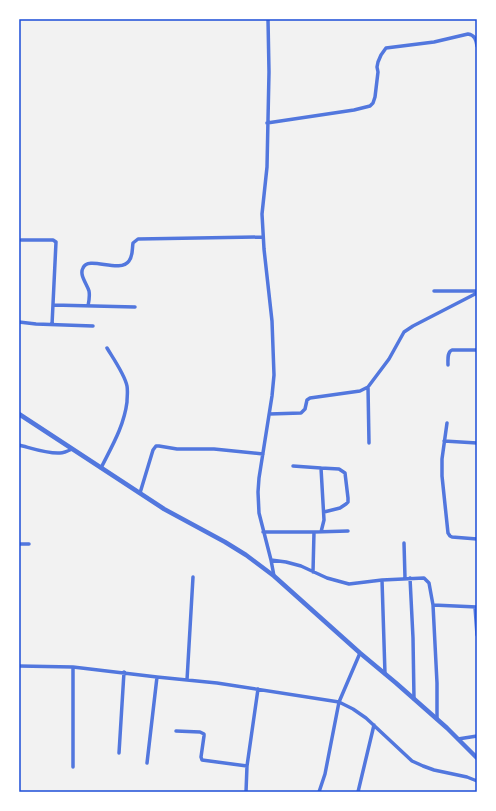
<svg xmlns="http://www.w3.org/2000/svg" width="496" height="811" viewBox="0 0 496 811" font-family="Mulish,sans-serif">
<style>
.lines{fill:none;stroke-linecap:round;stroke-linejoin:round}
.minor{stroke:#5277de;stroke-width:3.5}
.tertiary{stroke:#5277de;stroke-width:4.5}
.neatline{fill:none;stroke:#1d4ed8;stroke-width:1.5}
</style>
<rect width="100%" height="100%" fill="#f2f2f2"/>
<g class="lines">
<path class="minor" d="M 268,19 L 269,72 L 267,167 L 262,214 L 264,249 L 272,321 L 274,375 L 272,396 L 259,478 L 258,492 L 259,513 L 271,560 L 274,576
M 267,123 L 354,110 L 370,106 L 373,103 L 375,97 L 378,72 L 377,67 L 378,62 L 381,55 L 386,48 L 434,42 L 468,34 C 475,35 476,40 477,46
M 21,240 L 53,240 L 56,242 L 52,325
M 434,291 L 477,291
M 53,305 L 135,307
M 88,306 C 89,301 90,296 89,291 C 87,284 79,275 83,268 C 88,255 120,274 129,261 C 133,256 132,249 133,243 L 138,239 L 263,237
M 19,322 L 36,324 L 93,326
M 448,365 C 448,360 447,352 452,350 L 477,350
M 368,387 L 369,443
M 269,414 L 301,413 L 305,409 L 307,400 L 310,398 L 360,391 L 368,387 L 389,359 L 404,332 L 413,326 L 477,293
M 447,423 L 442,459 L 442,476 L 448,533 L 450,536 L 452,537 L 477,539
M 444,441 L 477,443
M 19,445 C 31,448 48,454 60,453 C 64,453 68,451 72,449
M 293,466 L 321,468 L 324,520 L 321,532
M 101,468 C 112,446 124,426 127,402 C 127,397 128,391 127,386 C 125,375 113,358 107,348
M 321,468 L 339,469 L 345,473 L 348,498 L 348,502 L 346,504 L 340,508 L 324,512
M 140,493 L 153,450 L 156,446 L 159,446 L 177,449 L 214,449 L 263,454
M 263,532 L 314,532
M 404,543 L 405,578
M 19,544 L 29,544
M 271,560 L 286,562 L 301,566 L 327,578 L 349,584 L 382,580 L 424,578 L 429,583 L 433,605 L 477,607
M 313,572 L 314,532 L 348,531
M 410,578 L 413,638 L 414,699
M 382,580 L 385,674
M 433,605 L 437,683 L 437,719
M 475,607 L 477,635
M 19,666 L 73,667 L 157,677 L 217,683 L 339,702 L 353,709 L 366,718 L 412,761 L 423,766 L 434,770 L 467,777 L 477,781
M 73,667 L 73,767
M 187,680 L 193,577
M 176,731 L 200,732 L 204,734 L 204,736 L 201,757 L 202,760 L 247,766
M 458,739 L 477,736
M 119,753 L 124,672
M 147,763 L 157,677
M 246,792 L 247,766 L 258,689
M 319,792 L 325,774 L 339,702 L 360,653
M 358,792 L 374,725"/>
<path class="tertiary" d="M 19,414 L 164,509 L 225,542 L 246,555 L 274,576 L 360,653 L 396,683 L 447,728 L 477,758"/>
</g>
<rect width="496" height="811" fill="none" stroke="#ffffff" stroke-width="40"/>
<rect x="20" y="20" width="456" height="771" class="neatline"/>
</svg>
